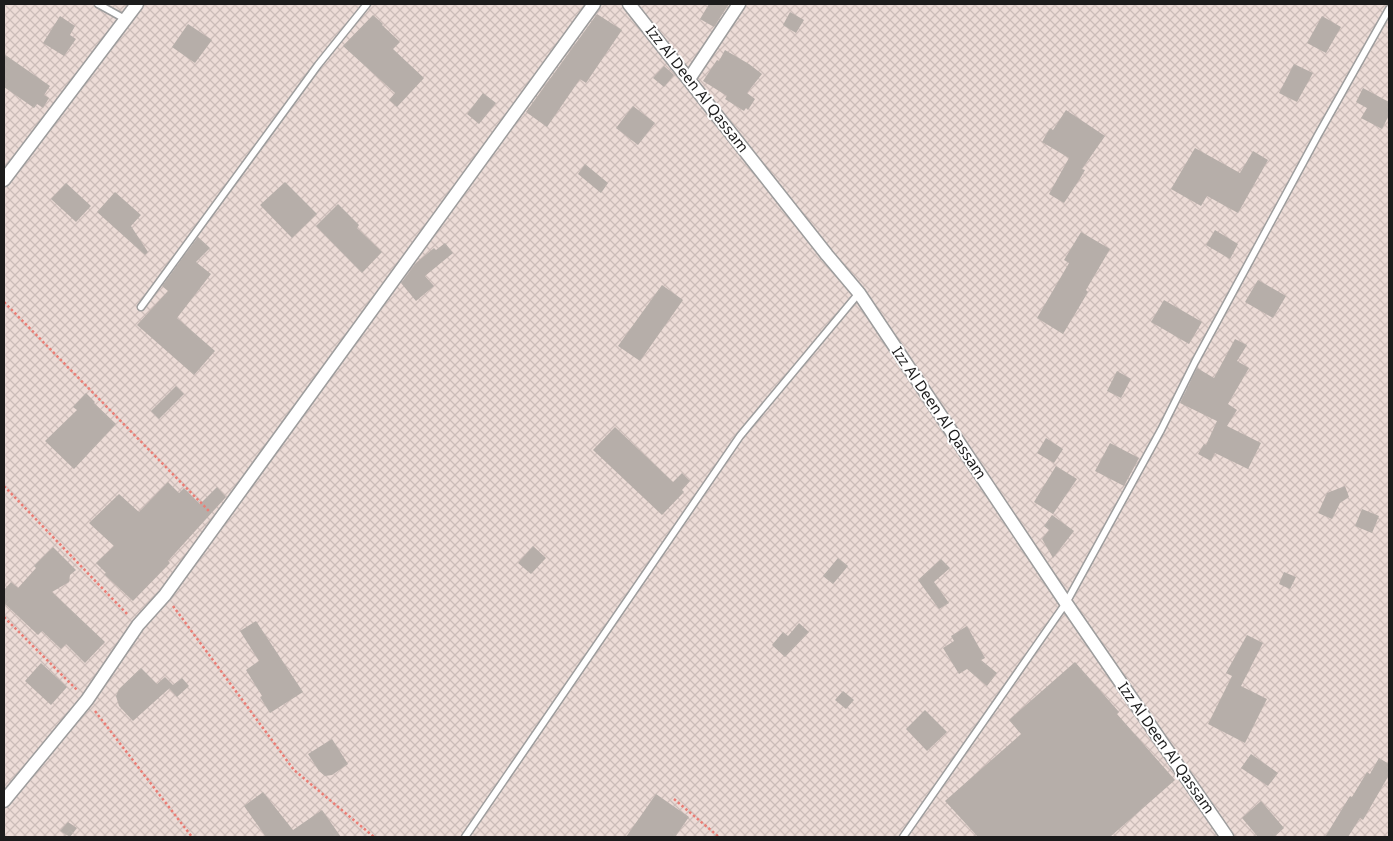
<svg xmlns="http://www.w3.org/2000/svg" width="1393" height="841" viewBox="0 0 1393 841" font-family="'Noto Sans',sans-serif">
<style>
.military{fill:url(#military-cross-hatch)}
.building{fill:#b6aea9}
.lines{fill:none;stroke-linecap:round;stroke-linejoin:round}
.service-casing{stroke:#9d9d9d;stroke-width:9}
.minor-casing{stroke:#9d9d9d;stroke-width:15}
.path{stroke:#eb7d75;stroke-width:2.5;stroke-dasharray:2.5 2.5;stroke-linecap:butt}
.service{stroke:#fff;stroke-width:6}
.minor{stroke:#fff;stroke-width:12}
.labels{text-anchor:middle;stroke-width:4;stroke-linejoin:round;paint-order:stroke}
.street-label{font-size:15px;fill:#1c1c1c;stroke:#fff}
</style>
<defs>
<pattern id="military-cross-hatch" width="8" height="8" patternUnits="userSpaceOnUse" patternTransform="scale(1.25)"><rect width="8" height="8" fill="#eddcd7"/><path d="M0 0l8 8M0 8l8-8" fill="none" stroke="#cbbcb8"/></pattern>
</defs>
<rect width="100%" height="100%" fill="#ede9e3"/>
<path class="military" d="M 4,4 L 1389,4 L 1389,837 L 4,837 Z"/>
<path class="building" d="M 709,4 L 729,4 L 714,27 L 700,19 Z
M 790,12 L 804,20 L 796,33 L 783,25 Z
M 597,14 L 622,30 L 586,83 L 580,79 L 547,127 L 526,112 Z
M 373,15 L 383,24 L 382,25 L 400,42 L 393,49 L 424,78 L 397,107 L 389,100 L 395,93 L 343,46 Z
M 60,16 L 75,26 L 70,35 L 76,39 L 64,56 L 43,43 Z
M 1322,16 L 1341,27 L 1326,53 L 1307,43 Z
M 188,24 L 212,40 L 195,63 L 172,47 Z
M 725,50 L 749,64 L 762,74 L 747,93 L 755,99 L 748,110 L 746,108 L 744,111 L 725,99 L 727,96 L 703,81 L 717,60 L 719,61 Z
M 4,54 L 50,86 L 44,95 L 49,98 L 43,108 L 37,104 L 34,108 L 4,87 Z
M 1294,64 L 1313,73 L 1297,102 L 1279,93 Z
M 664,66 L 674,75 L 664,87 L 653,78 Z
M 1363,88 L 1389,102 L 1389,115 L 1382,129 L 1361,118 L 1367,108 L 1356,102 Z
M 483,93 L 496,103 L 479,124 L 467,114 Z
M 633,106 L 655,123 L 638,145 L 616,128 Z
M 1066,110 L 1105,136 L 1082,169 L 1085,170 L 1081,177 L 1064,203 L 1049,194 L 1069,158 L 1042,142 L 1050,128 L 1053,130 Z
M 1195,148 L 1240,173 L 1253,151 L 1268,160 L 1238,213 L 1207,196 L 1201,206 L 1171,189 Z
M 585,164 L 608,183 L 601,193 L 578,174 Z
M 285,182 L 317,214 L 292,238 L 260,205 Z
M 66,183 L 91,206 L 76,222 L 51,199 Z
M 115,192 L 141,215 L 131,226 L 148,252 L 145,255 L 97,212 Z
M 338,204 L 359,225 L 357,228 L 382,252 L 362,273 L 316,226 Z
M 1215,230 L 1238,244 L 1230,259 L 1206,245 Z
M 1081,232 L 1110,249 L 1086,290 L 1088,292 L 1063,334 L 1037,318 L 1069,263 L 1064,260 Z
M 198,237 L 210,248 L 196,262 L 211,274 L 177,318 L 215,351 L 194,375 L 137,325 L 168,291 L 162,286 Z
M 445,243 L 453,253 L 425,276 L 434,286 L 416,301 L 401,283 L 416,263 L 434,248 L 436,250 Z
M 1258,280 L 1286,296 L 1273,318 L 1245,302 Z
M 662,285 L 683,300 L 640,361 L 618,346 Z
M 1164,300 L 1202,322 L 1189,344 L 1151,322 Z
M 1235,339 L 1247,345 L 1237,361 L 1249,368 L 1228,404 L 1237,410 L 1227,426 L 1180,403 L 1197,368 L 1214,378 Z
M 1117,371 L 1131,379 L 1121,398 L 1107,391 Z
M 176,386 L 184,394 L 159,419 L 151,411 Z
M 86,393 L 95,402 L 94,403 L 116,424 L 74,469 L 45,441 L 77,410 L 73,407 Z
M 1217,421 L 1261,443 L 1248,469 L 1215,453 L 1211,461 L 1198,454 L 1204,444 L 1206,445 Z
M 615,427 L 673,482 L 682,473 L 690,481 L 682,490 L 684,492 L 662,515 L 593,450 Z
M 1046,438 L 1063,449 L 1054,463 L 1037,453 Z
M 1110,443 L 1139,458 L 1124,486 L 1095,471 Z
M 1056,466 L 1077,479 L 1053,514 L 1034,502 Z
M 168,482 L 179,493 L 184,488 L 200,504 L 217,487 L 226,497 L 168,561 L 170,563 L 133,601 L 104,574 L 106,573 L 96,563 L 114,546 L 89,523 L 119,494 L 139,512 Z
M 1345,486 L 1349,497 L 1340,503 L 1332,519 L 1318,513 L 1327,493 Z
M 1362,509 L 1379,516 L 1372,533 L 1355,526 Z
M 1052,515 L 1074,531 L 1053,558 L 1042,539 L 1049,530 L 1044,526 Z
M 533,546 L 546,558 L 531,574 L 518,563 Z
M 53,547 L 76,570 L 70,575 L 69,582 L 52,592 L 105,642 L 85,663 L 66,644 L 61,649 L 42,631 L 38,635 L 4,603 L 4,590 L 11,582 L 18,588 L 36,568 L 34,566 Z
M 838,558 L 848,566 L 833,584 L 823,576 Z
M 941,559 L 950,568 L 934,582 L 949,603 L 939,609 L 918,580 Z
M 1284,572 L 1296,577 L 1290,589 L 1279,584 Z
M 256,621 L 303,692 L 270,713 L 260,697 L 262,696 L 246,670 L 259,661 L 240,631 Z
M 799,623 L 809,632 L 785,657 L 772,645 L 783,632 L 788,636 Z
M 967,626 L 985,658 L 981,660 L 997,673 L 987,686 L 967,669 L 959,674 L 943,648 L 954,641 L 951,636 Z
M 1247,635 L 1263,643 L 1241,686 L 1267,699 L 1245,743 L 1208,724 L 1232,676 L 1226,673 Z
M 1075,662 L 1119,712 L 1117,714 L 1175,780 L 1110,837 L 978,837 L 945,801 L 1021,734 L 1009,720 Z
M 41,663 L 67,687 L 51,705 L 25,681 Z
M 141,668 L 157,684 L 165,677 L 173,685 L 133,721 L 119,706 L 116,696 L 119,689 Z
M 182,678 L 189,686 L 177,697 L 169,688 Z
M 843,691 L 854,700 L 846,709 L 835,700 Z
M 925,710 L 947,732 L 927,751 L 906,729 Z
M 332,739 L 348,764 L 332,775 L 325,776 L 319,771 L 308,754 Z
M 1251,754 L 1278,773 L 1268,786 L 1241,768 Z
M 1379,758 L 1389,764 L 1389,775 L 1363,820 L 1360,818 L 1348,837 L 1325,837 L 1350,796 L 1352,797 L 1367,772 L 1370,774 Z
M 263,792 L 293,830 L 322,810 L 341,837 L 266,837 L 244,806 Z
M 656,794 L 689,817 L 675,837 L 626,837 Z
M 1261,801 L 1284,828 L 1274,837 L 1258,837 L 1242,818 Z
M 68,822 L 77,828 L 70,837 L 60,831 Z"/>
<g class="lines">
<defs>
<path id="service" d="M 98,4 L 125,19
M 141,307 L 318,65 L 367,4
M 465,837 L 740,436 L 859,293
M 903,837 L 1066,603 L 1161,430 L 1195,362 L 1318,135 L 1389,9"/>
<path id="minor" d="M 629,4 L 827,255 L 859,293 L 1066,603 L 1227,837
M 689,79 L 739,4
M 4,180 L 137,4
M 4,801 L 87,700 L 138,625 L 165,595 L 594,4"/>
</defs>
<use href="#service" class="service-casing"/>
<use href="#minor" class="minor-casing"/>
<path class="path" d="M 4,302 L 209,511
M 4,486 L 128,615
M 173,606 L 294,770 L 374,837
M 4,617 L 77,690
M 95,711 L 192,837
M 674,799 L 719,837"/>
<use href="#service" class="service"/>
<use href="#minor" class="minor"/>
</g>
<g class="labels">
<g class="street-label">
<text transform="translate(697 89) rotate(52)" y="5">Izz Al Deen Al Qassam</text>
<text transform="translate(939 413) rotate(56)" y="5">Izz Al Deen Al Qassam</text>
<text transform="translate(1166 748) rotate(55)" y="5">Izz Al Deen Al Qassam</text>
</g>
</g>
<rect width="1393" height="841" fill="none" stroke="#1c1c1c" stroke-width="10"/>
</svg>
